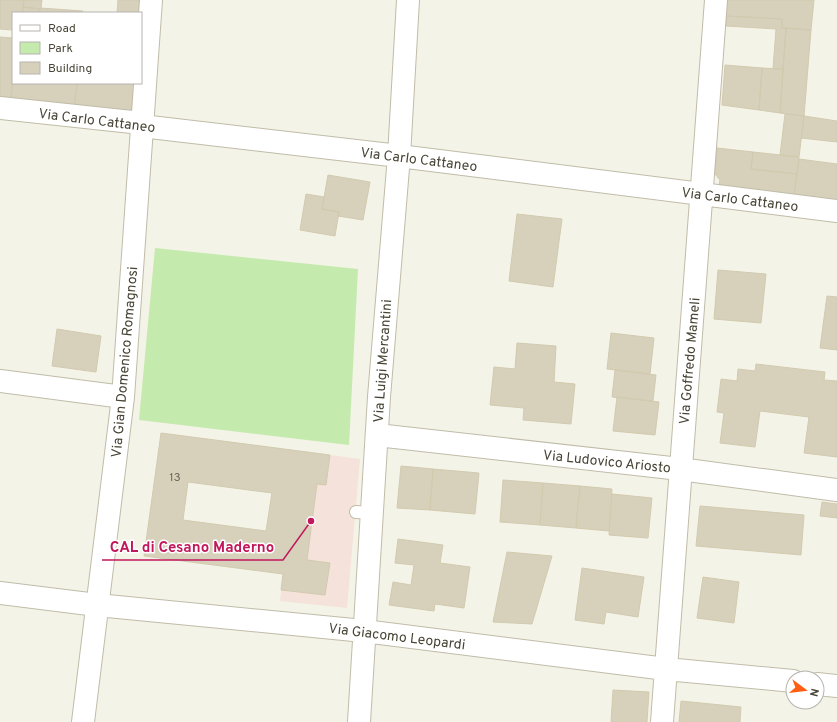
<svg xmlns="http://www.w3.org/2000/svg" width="837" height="722" viewBox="0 0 837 722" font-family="Overpass,sans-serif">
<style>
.medical{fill:#f5e2da}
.green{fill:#c5eaae}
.building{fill:#d7d1bc;stroke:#d2caaf;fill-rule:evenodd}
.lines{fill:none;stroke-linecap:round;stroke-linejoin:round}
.service-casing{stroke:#c0bca9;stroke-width:14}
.minor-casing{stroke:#c0bca9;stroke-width:24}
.service{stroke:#fff;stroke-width:12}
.minor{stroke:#fff;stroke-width:22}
.labels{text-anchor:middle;stroke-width:3;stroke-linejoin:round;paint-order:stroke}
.number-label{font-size:12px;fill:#6c6758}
.street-label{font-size:14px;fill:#484436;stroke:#fff}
.leader{fill:none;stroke:#c2185b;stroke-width:1.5}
.callout-dot{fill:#c2185b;stroke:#fff;stroke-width:1.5}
.callout-label{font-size:15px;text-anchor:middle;font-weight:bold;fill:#c2185b;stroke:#fff;stroke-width:3;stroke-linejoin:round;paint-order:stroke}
</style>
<rect width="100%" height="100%" fill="#f4f3e7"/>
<path class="medical" d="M 277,448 L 360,459 L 347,608 L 280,601 L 285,559 L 263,556 Z"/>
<path class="green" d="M 155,248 L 358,269 L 349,445 L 139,420 Z"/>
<path class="building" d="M 0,0 L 24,0 L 22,13 L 13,13 L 13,30 L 0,29 Z
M 24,0 L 42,0 L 41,8 L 40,9 L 23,7 Z
M 118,0 L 144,0 L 141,13 L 117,13 Z
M 727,0 L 814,0 L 811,30 L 782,28 L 782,19 L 726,16 Z
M 23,7 L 40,9 L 39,13 L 22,13 Z
M 40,8 L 83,11 L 82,13 L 39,13 Z
M 726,16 L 782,19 L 782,28 L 786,28 L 783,69 L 773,69 L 776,29 L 726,26 Z
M 786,28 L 811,30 L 804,116 L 780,113 Z
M 0,37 L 13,38 L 13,78 L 11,98 L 0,97 Z
M 725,65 L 762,68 L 759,110 L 722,105 Z
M 762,68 L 783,69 L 780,113 L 759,110 Z
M 13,78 L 13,83 L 77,83 L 74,107 L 11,98 Z
M 77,83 L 137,83 L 135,108 L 128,115 L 74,107 Z
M 785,114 L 804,116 L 799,157 L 780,155 Z
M 804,116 L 837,121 L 837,142 L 801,138 Z
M 717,148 L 753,152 L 751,169 L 797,174 L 794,195 L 719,185 L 720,180 L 715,174 Z
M 753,152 L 799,157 L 797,174 L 751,169 Z
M 799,159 L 837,164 L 837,201 L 794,195 Z
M 328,175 L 370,182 L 363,220 L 338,216 L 339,212 L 322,209 Z
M 306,194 L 324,197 L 322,209 L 339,212 L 335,236 L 300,230 Z
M 517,214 L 562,219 L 553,287 L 509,281 Z
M 718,270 L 766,274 L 761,323 L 714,319 Z
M 827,296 L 837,297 L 837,350 L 820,348 Z
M 57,329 L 101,336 L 96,372 L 52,366 Z
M 611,333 L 654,338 L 650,374 L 607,369 Z
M 517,343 L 556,346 L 554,382 L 575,384 L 571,424 L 523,420 L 524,408 L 490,405 L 494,367 L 515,369 Z
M 756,364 L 825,372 L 824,380 L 837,381 L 837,457 L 804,453 L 809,417 L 760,411 L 755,447 L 720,443 L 724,413 L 717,412 L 721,379 L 737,381 L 738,369 L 755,371 Z
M 615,370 L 656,375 L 653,401 L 612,397 Z
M 617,397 L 659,402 L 655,435 L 613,431 Z
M 161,433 L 330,455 L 326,485 L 317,484 L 307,560 L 330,563 L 325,595 L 281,590 L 283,574 L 144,556 ZM 188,482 L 272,493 L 266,531 L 183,520 Z
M 401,466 L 433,469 L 430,510 L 397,508 Z
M 433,469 L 479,473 L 475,514 L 430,510 Z
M 503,480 L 543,483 L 540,525 L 500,522 Z
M 543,483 L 580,486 L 576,528 L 540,525 Z
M 580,486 L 612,489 L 609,531 L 576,528 Z
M 612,494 L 652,498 L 648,538 L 609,535 Z
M 822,502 L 837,504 L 837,518 L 820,516 Z
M 700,506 L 804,515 L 801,555 L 696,546 Z
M 398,539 L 443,545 L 440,563 L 470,567 L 464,608 L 435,604 L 434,611 L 389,605 L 393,582 L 411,585 L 414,565 L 395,563 Z
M 507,552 L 552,556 L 532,624 L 493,622 Z
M 582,568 L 644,577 L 638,617 L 606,612 L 604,624 L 575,620 Z
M 703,577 L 739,582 L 734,623 L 697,618 Z
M 613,690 L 649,692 L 647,722 L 611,722 Z
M 681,701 L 741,707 L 740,722 L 679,722 Z"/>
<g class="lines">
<defs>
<path id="service" d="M 356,512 L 372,513"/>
<path id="minor" d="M 0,108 L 132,122 L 150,127 L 399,156 L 837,211
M 0,381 L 123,397
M 377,435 L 680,469 L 837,490
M 0,593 L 97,605 L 364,631 L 666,669 L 793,681
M 817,684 L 837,686
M 83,722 L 123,397 L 151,0
M 359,722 L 379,397 L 399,156 L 408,0
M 662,722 L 716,0"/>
</defs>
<use href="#service" class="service-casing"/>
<use href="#minor" class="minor-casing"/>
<use href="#service" class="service"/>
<use href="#minor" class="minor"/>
</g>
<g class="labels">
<g class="number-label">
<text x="175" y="481">13</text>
</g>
<g class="street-label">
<text transform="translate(97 120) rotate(7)" y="5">Via Carlo Cattaneo</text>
<text transform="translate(419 159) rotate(7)" y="5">Via Carlo Cattaneo</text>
<text transform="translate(740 199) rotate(7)" y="5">Via Carlo Cattaneo</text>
<text transform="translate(382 361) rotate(-86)" y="5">Via Luigi Mercantini</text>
<text transform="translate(689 361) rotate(-85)" y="5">Via Goffredo Mameli</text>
<text transform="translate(124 362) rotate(-85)" y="5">Via Gian Domenico Romagnosi</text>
<text transform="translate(607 461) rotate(6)" y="5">Via Ludovico Ariosto</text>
<text transform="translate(397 636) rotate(7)" y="5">Via Giacomo Leopardi</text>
</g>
</g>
<path class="leader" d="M311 521L283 560H102"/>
<circle class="callout-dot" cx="311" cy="521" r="4"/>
<g class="callout-label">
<text x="192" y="552">CAL di Cesano Maderno</text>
</g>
<rect x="12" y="12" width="130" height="72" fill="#ffffff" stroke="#b6b4af"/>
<rect x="20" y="25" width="20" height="6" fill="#ffffff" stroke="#b6b4af"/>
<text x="48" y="32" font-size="12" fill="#484436">Road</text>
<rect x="20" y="42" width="20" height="12" fill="#c5eaae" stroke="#b6b4af"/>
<text x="48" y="52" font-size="12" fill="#484436">Park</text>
<rect x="20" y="62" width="20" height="12" fill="#d7d1bc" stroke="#b6b4af"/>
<text x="48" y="72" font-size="12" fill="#484436">Building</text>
<g transform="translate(805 690) rotate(105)"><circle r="19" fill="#ffffff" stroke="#b6b4af"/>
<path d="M0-3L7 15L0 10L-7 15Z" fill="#ff5e14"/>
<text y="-6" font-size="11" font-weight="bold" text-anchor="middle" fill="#484436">N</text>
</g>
</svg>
